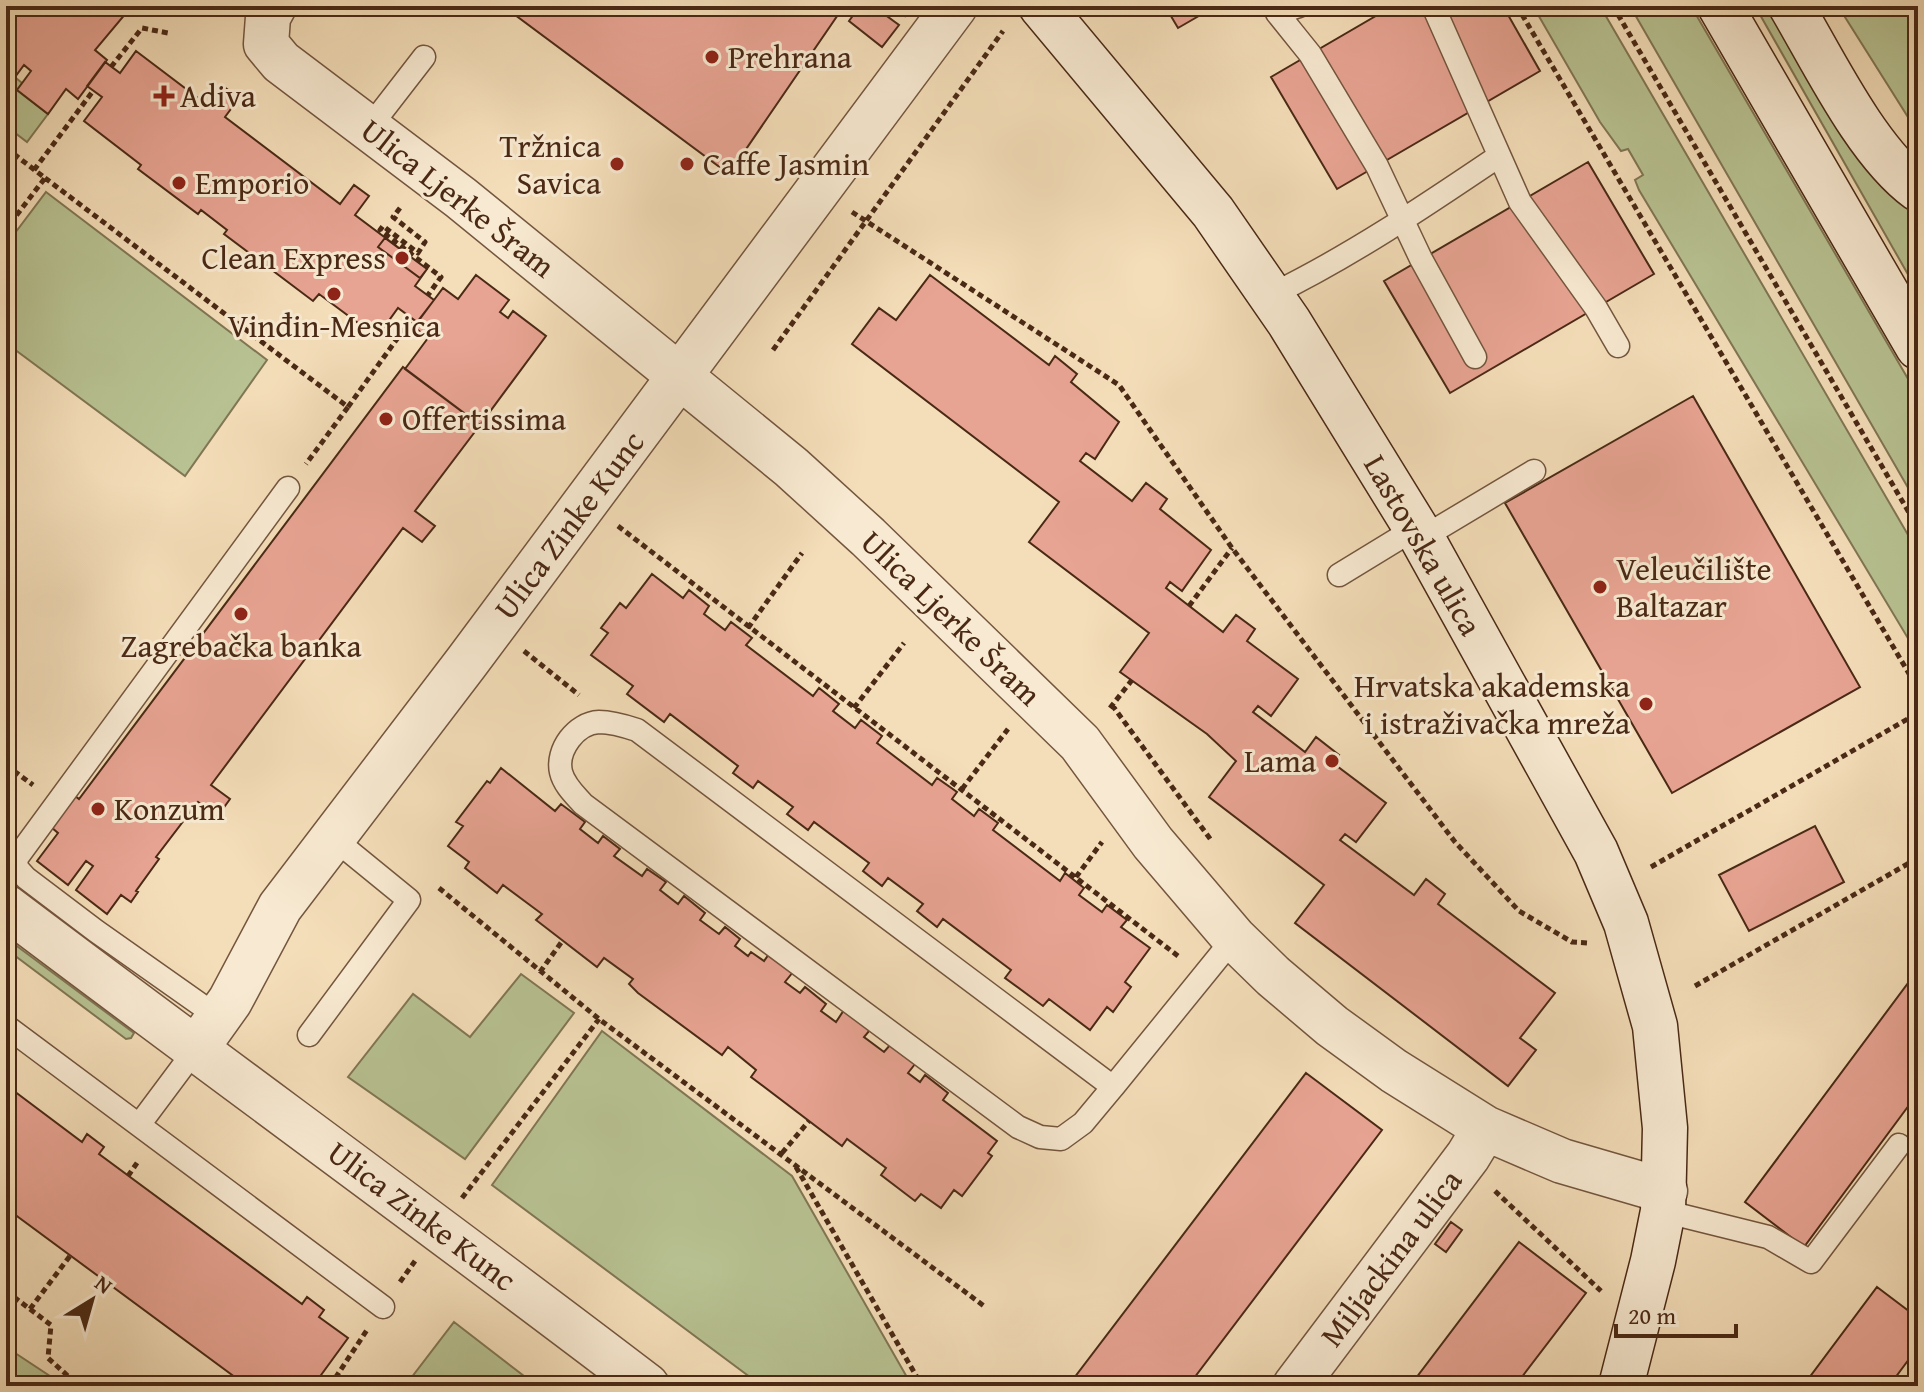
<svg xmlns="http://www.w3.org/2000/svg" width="1924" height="1392" viewBox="0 0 1924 1392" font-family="'Gentium Book Plus',serif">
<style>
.green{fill:#b8c292;stroke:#817654;stroke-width:2}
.building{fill:#e8a493;stroke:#4a2915;stroke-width:2}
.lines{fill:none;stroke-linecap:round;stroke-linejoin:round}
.lane-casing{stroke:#74563e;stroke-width:25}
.street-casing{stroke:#74563e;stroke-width:47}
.secondary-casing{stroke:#4a2915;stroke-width:47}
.path{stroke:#4a2915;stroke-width:5;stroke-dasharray:6 4;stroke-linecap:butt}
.lane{stroke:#f8ead2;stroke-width:22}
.street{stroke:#f8ead2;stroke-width:44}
.secondary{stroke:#f8ead2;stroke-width:44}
.poi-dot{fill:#8f2418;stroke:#f8ead2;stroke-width:3}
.labels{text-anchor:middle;stroke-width:6;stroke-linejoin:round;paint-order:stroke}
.poi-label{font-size:32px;fill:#4a2915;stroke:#f8ead2;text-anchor:start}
.street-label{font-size:32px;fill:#4a2915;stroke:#f8ead2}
</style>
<rect width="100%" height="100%" fill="#f4deb9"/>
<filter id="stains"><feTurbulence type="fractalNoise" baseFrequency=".0025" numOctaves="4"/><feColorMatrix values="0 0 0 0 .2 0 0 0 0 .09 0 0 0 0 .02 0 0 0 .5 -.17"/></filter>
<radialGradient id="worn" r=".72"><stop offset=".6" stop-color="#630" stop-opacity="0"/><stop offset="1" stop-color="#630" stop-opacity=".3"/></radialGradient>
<path class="green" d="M 1533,6 L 1600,6 L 1918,552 L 1918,655 L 1639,190 L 1635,180 L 1643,175 L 1628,149 L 1621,151 L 1600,122 Z
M 1630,6 L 1691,6 L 1918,396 L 1918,505 Z
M 1755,6 L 1768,6 L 1857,153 L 1878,182 L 1918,214 L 1918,292 Z
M 1838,6 L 1918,6 L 1918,133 Z
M 6,70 L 22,83 L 17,90 L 48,114 L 27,142 L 6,126 Z
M 46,192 L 267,360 L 185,476 L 6,343 L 6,245 Z
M 6,938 L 134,1033 L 131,1038 L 126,1039 L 6,949 Z
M 521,974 L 574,1013 L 465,1159 L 348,1077 L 413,994 L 470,1037 Z
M 602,1031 L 792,1176 L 912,1386 L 762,1386 L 492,1185 Z
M 454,1322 L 537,1386 L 405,1386 Z
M 6,1347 L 65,1386 L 6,1386 Z"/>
<path class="building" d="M 6,6 L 132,6 L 95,50 L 107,60 L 78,99 L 66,89 L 48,114 L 17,90 L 31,71 L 24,65 L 15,77 L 6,70 Z
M 503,6 L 844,6 L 729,174 Z
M 860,6 L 873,6 L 899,25 L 882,47 L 849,21 Z
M 892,6 L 912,6 L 905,16 Z
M 1165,6 L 1216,6 L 1178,28 Z
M 1393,6 L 1503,6 L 1540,71 L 1337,189 L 1271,77 Z
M 136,51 L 210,107 L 224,87 L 239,98 L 225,117 L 340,204 L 354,185 L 369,196 L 355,215 L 427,269 L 415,286 L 434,300 L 417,322 L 398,308 L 377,337 L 319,294 L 313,301 L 224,234 L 227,230 L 201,210 L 198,214 L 138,169 L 141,165 L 84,121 L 102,97 L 87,86 L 105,62 L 120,73 Z
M 1588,162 L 1654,274 L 1450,393 L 1384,281 Z
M 385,238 L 427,269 L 420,278 L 378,247 Z
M 476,275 L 509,300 L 500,312 L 508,318 L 513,311 L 546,336 L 480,425 L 405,369 L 428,338 L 414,327 L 434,300 L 443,288 L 458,299 Z
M 930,275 L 1049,365 L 1055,356 L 1077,374 L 1071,382 L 1119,422 L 1095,459 L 1086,453 L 1080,461 L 1132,501 L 1146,483 L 1167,499 L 1160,509 L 1211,550 L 1182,591 L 1170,582 L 1166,588 L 1223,632 L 1236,615 L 1255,629 L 1247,641 L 1298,679 L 1271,716 L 1258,706 L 1253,712 L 1305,752 L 1316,737 L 1339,755 L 1333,763 L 1386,803 L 1356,842 L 1345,834 L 1340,840 L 1414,895 L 1426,879 L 1445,894 L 1438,904 L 1555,993 L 1520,1038 L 1536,1050 L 1508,1086 L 1295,923 L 1324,885 L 1209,797 L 1236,761 L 1207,734 L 1120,672 L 1149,633 L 1029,542 L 1059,502 L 852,344 L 879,308 L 896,320 Z
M 403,367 L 480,425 L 415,511 L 435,526 L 422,542 L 403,528 L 211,785 L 230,799 L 217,817 L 198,802 L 156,857 L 159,859 L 136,891 L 138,892 L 131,902 L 121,895 L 107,914 L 76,890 L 93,866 L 86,861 L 68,885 L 37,861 L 58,833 L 51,827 L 75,796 L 79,799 Z
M 1693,396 L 1860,687 L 1672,793 L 1505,503 Z
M 652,574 L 683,598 L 689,590 L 709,606 L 704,614 L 725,630 L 731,622 L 752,638 L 746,645 L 813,696 L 819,688 L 839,704 L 833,711 L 855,728 L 861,720 L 882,736 L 877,743 L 932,785 L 937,778 L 957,792 L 952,799 L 974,816 L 979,809 L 998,823 L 993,830 L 1060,881 L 1065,873 L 1084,888 L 1079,895 L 1102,912 L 1107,905 L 1127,920 L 1121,927 L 1150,948 L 1125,982 L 1131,987 L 1113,1012 L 1107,1007 L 1090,1030 L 1049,999 L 1043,1006 L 1005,978 L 1011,970 L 943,919 L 937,927 L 917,911 L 923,904 L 888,878 L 882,886 L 863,871 L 869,863 L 814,822 L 808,830 L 787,814 L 793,807 L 758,781 L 753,788 L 733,773 L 738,766 L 670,714 L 664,722 L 627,694 L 633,686 L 591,655 L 608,633 L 601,628 L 620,603 L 626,608 Z
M 501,768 L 555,811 L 561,804 L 585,822 L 580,829 L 598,843 L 603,836 L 620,849 L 614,856 L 642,876 L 647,869 L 666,882 L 660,890 L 678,904 L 684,896 L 705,913 L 700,920 L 719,934 L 725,927 L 740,939 L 735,946 L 748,956 L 751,952 L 764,961 L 769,954 L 793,972 L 785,982 L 800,993 L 805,987 L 826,1004 L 821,1011 L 836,1022 L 844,1010 L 870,1030 L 864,1037 L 884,1052 L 890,1045 L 915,1064 L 908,1073 L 920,1082 L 925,1075 L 948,1093 L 943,1100 L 997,1141 L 988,1153 L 992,1156 L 962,1196 L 954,1190 L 941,1208 L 921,1194 L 915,1201 L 881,1175 L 886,1168 L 847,1139 L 842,1146 L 751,1077 L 756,1070 L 728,1047 L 722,1055 L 638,993 L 629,984 L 633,979 L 604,958 L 597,967 L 536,920 L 542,914 L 503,885 L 497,893 L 465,868 L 469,862 L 448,846 L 463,826 L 456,822 L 487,781 L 490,783 Z
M 1815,826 L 1844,882 L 1749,931 L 1719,875 Z
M 1917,971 L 1918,1093 L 1804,1247 L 1745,1202 Z
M 1306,1073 L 1382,1130 L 1188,1386 L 1068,1386 Z
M 6,1085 L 82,1142 L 87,1134 L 104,1147 L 99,1154 L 302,1304 L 307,1297 L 324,1310 L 319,1317 L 348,1338 L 313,1386 L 247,1386 L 6,1208 Z
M 1451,1222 L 1462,1230 L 1446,1252 L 1435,1244 Z
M 1519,1242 L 1586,1293 L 1515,1386 L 1410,1386 Z
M 1877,1287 L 1918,1318 L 1918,1347 L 1889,1386 L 1803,1386 Z"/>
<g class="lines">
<defs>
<path id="lane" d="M 1299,6 L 1277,13 L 1310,54 L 1377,166 L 1421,259 L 1475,357
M 1433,6 L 1520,202 L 1596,308 L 1618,346
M 369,128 L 424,57
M 1271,295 C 1351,256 1425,206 1499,156
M 1422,538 L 1534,471
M 1339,575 L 1416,528
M 218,1017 L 96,931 L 26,878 L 17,868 L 16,859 L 288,488
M 6,1026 L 383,1307
M 309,1035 L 409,900 L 333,838
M 1113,1087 L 1083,1123 L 1061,1139 L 1040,1137 L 1018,1127 L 583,804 C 575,795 564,785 561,772 C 556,750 576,723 599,722 C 612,722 625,726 637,730 L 1113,1087 L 1234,938
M 139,1125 L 195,1050
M 1663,1211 L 1768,1237 L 1811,1262 L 1899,1145"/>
<path id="street" d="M 274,6 L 268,17 L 266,44 L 281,62 L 461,198 L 791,467 L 868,537 L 1080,743 L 1153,843 L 1234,938 L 1273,976 L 1332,1026 L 1394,1071 L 1485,1128 L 1562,1161 L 1665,1191
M 6,907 C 219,1068 435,1224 647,1386
M 195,1050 L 230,1001 L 280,907 L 466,663 L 955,6
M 1295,1386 L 1468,1156 L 1485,1128"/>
<path id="secondary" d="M 1041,6 L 1213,212 L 1289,322 L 1422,538 L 1596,852 L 1626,923 L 1655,1026 L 1665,1128 L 1663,1211 L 1653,1261 L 1621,1386
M 1720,6 L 1918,347
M 1791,6 C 1823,60 1867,152 1918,189"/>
</defs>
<use href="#lane" class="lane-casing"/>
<use href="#street" class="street-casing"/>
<use href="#secondary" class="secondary-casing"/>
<path class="path" d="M 1517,6 L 1918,689
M 1613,6 L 1918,528
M 111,67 L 142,28 L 168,33
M 6,148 L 45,178 L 6,229
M 34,170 L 93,91
M 45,178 L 348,407 L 306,464
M 400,208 L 393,217 L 425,242 L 418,253 L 383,226 L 380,230 L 441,277 L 428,295
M 852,212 L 1119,385 L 1232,548 L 1455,842 L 1519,911 L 1572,942 L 1589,943
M 773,350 L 1003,31
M 348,407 L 412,318
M 618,526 L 1178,956
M 1189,606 L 1232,548
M 748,628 L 802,553
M 524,651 L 579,695
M 1112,705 L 1211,840
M 854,708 L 904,643
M 1110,708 L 1132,680
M 6,765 L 33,785
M 962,789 L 1008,729
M 1651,867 L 1918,713
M 1076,877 L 1102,842
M 439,888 L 599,1019 L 984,1306
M 540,972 L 563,940
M 1695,986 L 1918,858
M 782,1153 L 809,1121
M 796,1167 L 922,1386
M 128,1176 L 139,1160
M 1495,1191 L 1601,1291
M 462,1198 L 599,1019
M 400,1282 L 415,1261
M 6,1291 L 51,1325 L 48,1358 L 79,1386
M 30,1309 L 70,1256
M 330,1386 L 367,1330"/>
<use href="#lane" class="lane"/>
<use href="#street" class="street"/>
<use href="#secondary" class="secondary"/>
</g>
<g class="poi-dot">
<circle cx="712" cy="57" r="8"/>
<path d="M160 84h8v8h8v8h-8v8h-8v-8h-8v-8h8z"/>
<circle cx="617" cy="164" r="8"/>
<circle cx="687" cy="164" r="8"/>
<circle cx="179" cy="183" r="8"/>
<circle cx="402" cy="258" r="8"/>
<circle cx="334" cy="294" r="8"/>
<circle cx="386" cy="419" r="8"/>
<circle cx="1600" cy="587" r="8"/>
<circle cx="241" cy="614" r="8"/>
<circle cx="1646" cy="704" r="8"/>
<circle cx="1332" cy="761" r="8"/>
<circle cx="98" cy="809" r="8"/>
</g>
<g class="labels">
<g class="poi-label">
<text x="728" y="68">Prehrana</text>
<text x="180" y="107">Adiva</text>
<text x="601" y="157" text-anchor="end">Tržnica<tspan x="601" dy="37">Savica</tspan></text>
<text x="703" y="175">Caffe Jasmin</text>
<text x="195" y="194">Emporio</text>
<text x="386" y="269" text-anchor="end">Clean Express</text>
<text x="334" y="337" text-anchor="middle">Vinđin-Mesnica</text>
<text x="402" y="430">Offertissima</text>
<text x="1616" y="580">Veleučilište<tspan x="1616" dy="37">Baltazar</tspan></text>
<text x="241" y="657" text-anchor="middle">Zagrebačka banka</text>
<text x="1630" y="697" text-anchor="end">Hrvatska akademska<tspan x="1630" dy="37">i istraživačka mreža</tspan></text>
<text x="1316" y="772" text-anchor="end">Lama</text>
<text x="114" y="820">Konzum</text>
</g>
<g class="street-label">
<text transform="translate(458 198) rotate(38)" y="11">Ulica Ljerke Šram</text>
<text transform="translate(569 525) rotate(-53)" y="11">Ulica Zinke Kunc</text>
<text transform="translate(1423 545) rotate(60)" y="11">Lastovska ulica</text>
<text transform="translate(951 618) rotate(44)" y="11">Ulica Ljerke Šram</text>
<text transform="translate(422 1216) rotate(37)" y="11">Ulica Zinke Kunc</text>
<text transform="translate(1391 1258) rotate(-53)" y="11">Miljackina ulica</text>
</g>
</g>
<rect width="1924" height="1392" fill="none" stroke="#f4deb9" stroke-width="32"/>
<rect x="8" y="8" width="1908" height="1376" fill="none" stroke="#4a2915" stroke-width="4"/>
<rect x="16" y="16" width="1892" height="1360" fill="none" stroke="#4a2915" stroke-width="2"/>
<g transform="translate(92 1300) rotate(37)" stroke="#f8ead2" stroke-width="6" paint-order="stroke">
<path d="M0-6L14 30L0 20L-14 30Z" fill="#4a2915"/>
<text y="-12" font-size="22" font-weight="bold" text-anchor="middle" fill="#4a2915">N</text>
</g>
<path d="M1616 1324v12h120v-12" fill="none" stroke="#4a2915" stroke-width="4"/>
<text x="1628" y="1324" font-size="24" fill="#4a2915" stroke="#f8ead2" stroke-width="6" paint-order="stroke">20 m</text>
<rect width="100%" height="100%" filter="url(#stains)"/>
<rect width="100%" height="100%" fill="url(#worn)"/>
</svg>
